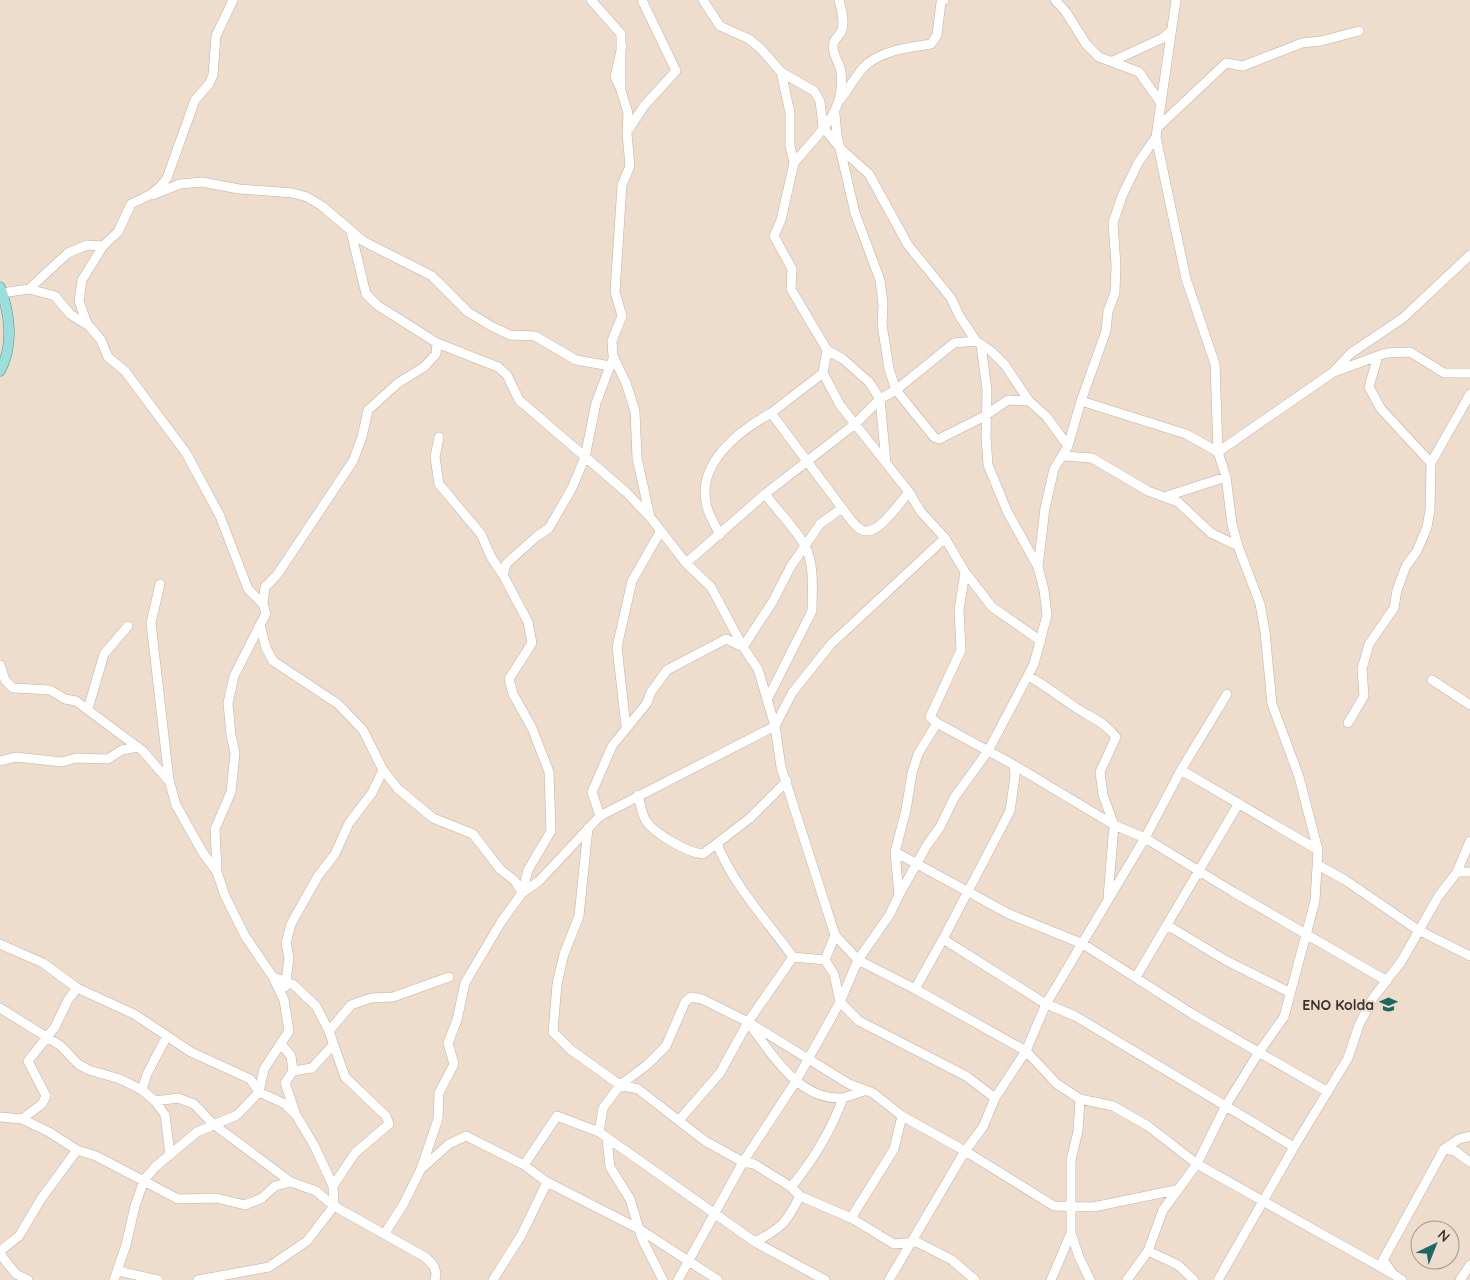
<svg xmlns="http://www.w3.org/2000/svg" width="1470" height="1280" viewBox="0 0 1470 1280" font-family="Quicksand,sans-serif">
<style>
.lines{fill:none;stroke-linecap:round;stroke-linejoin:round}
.minor-casing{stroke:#c3b1a3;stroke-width:10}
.major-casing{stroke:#4e948e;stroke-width:11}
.minor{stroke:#fff;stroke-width:9}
.major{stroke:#9bdedb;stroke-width:10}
.labels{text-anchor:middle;stroke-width:4;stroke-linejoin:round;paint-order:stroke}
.poi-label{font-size:14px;font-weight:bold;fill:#3a332d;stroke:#eedccd;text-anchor:end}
</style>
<rect width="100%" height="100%" fill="#eedccd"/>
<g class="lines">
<defs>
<path id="minor" d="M 591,0 L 621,34 L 621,87
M 703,0 L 720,26 L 749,39 L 761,49 L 781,72 L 814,91 L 820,101 L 823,127 L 840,148 L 869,174 L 908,245 L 951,298 L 960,317 L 976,341
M 1055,0 L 1066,12 L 1086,44 L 1099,57 L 1139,72 L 1160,102
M 1176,0 L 1156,137 L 1186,279 L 1215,364 L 1218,452 L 1226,477 L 1232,524 L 1238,546 L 1260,604 L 1265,632 L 1272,704 L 1299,777 L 1318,850 L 1181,770 L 1145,838 L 1046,1004 L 1075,1016 L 1294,1147 L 1218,1280
M 622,46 L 615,77 L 620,87 L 628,113 L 627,134 L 630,166 L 622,185 L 615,292 L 622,316 L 612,341 L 613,356 L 626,383 L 635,411 L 637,458 L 650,517
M 1113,61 L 1163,38 L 1170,32
M 781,72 L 790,113 L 790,146 L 794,163 L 781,220 L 774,236 L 792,269 L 791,289 L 827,350 L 823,373 L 840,405 L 909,492 L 921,512 L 945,538 L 965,572 L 992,607 L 1041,641
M 841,99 C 848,89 854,79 862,69 C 877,51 909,47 931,44 L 937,35 L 941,2 L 944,0
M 835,114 L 837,136 L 855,213 L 880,280 L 883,304 L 882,324 L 889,369 L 896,390 L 934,437 L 939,439 L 983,417 L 1008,400 L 1029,401
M 1157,128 L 1226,63 L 1243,66 L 1302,43 L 1321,41 L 1359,31
M 627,132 L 644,106 L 676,71 L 642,0
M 794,163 C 818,133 846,113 841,72 C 840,63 833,56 833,46 C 833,39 840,36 842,30 C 845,21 841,9 839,0
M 152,195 L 180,184 L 202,182 L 239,189 L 293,193 L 307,197 L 322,206 L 363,241 L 432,276 L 468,312 L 491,326 L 510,335 L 535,336 L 576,360 L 610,366
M 351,232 L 366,294 L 377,305 L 437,343 L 498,367 L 507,375 L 519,400 L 626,492 L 650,517 L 686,563 L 711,587 L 743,647 L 758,669 L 775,726 L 781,767 L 835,935 L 858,960 L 915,989 L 1026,1051 L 1057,1084 L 1080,1099 L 1113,1106 L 1148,1126 L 1197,1164 L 1393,1274
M 29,289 L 55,296 L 70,314 L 89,326 L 101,340 L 108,357 L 125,371 L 186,453 L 220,516 L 248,589 L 263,604 L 266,614 L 260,625 L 266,648 L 273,661 L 338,704 L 363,730 L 383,770 L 398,789 L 433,818 L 473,834 L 500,869 L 515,881 L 522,893
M 2,293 L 29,289 L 68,253 L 87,245 L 103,246 L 118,232 L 131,204 C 147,197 157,192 167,178 L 195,100 L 209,84 L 213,75 L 216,36 L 233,0
M 88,326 L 79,301 L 82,280 L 103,246
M 981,345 L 987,390 L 986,437 L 988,465 L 1007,511 L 1038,567
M 827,350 L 843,359 L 869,382 L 880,399 L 886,463
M 1378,356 L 1369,387 L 1381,409 L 1431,463
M 1334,372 L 1386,353 L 1410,352 L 1444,373 L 1470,373
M 1081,401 L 1186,434 L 1218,452 L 1332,373 L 1351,353 L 1403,318 L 1470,255
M 439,437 L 435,457 L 439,484 L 481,534 L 491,557 L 503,575 L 528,622 L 532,643 L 509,679 L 513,694 L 532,728 L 549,772 L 551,831 L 528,870 L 522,893
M 1063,456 L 1092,458 L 1148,491 L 1178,502 L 1211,533 L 1238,546
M 765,494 C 776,509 797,530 805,546 C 815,565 812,591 812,611 L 768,698
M 1164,497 L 1226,477
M 842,508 C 847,514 853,525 860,529 C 876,540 899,503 909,492
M 720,535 C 716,526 709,516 707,507 C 695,464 739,431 771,413
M 686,563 L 765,494 L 855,424 L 880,399 L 896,390 L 954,343 L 976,341 L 991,351 L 1005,365 L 1029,401 L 1046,416 L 1068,446
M 965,572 L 959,610 L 961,650 L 930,717 L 937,723 L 1014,765 L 1114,825 L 1145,838 L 1235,893 L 1387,981
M 503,575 L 506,564 L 536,537 L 549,528 L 572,488 L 585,457 L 596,403 L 612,361
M 160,584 L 151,623 L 169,780 L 176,805 L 203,853 L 217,872 L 225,896 L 245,936 L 273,977 L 294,985 L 316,1006 L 329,1031 L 345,1077 L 386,1116 L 389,1124 L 355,1153 L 333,1186 L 334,1206 L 307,1241 L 269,1267 L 198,1280
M 263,604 L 265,587 L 277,575 L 353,461 L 362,437 L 368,410 L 398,383 L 424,367 L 436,354 L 437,343
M 0,665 L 5,680 L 13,688 L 50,690 L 65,699 L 76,701 L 143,751 L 168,780
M 1028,676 C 1046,685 1060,698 1078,709 C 1092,718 1106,723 1116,737 L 1100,772 L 1103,795 L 1114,825 L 1108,897
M 1432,680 L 1470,705
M 88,709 L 104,654 L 128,626
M 1348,723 L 1364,696 L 1362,669 L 1369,644 L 1394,608 L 1397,590 L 1406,566 L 1417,551 L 1427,527 L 1430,510 L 1431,463 L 1470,394
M 626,727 L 617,647 L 632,581 L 660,532
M 0,761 L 16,757 L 62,762 L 76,758 L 108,759 L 122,750 L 138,747
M 1181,770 L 1227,694
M 638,795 C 640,802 642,815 646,821 C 655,834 688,853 703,854 L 750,818 L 787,781
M 600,816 L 775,726 L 792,693 L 831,644 L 945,538
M 588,828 L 579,916 L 564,954 L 557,984 L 553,1032 L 571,1050 L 620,1085 L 638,1089 L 705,1141 L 743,1162 L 754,1164 L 791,1187 L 800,1196 L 851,1218 L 894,1244 L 917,1242 L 952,1260 L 975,1280
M 717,844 C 734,886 767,921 793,957 L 825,960
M 895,852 L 1009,914 L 1083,944 L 1194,1015 L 1328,1092
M 1318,865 L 1345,880 L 1418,930 L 1470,956
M 217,871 L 215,829 L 231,792 L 235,753 L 231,735 L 228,703 L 234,676 L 260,625
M 1457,872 L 1470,841
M 899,895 L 927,845 L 940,827 L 954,798 L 988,751 L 1034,664 L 1047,615 L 1044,590 L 1038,567 L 1045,508 L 1054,469 L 1068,446 L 1081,401 L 1106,331 L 1108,311 L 1115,293 L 1116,265 L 1113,223 L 1122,196 L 1138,163 L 1156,137
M 1167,925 L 1225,960 L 1289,992
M 835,935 L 825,960 L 834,974 L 840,1002 L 859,1021 L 966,1076 L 995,1098
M 0,944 L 43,963 L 77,988 L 134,1014 L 191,1052 L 250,1079 L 259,1092 L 285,1104 L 296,1115 L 314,1145 L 333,1186
M 793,957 L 748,1022 C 770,1052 798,1100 841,1098 C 849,1097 857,1093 864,1091
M 1136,977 L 1239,803
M 285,987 L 289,958 L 286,943 L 291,924 L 318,876 L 335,854 L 349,823 L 372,793 L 383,770
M 915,989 L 943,939
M 0,1008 L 61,1046 L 78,1064 L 89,1070 L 120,1079 L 142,1090 L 155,1101 L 165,1115 L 170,1155
M 329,1031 L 351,1005 L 371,998 L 393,997 L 449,977
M 281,1044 L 291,1056 L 293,1071
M 142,1090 L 147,1074 L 167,1036
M 155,1101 L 178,1098 L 194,1104 L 213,1124 L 291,1182
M 295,1112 L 285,1083 L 293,1071 L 312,1068 L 333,1045
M 0,1117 L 22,1119 L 49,1132 L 77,1150 L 96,1156 L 178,1199 L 216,1198 L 245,1205 L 262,1198 L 275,1186 L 291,1182 L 316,1191 L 334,1206 L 425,1257 C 433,1264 438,1269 435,1280
M 22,1119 L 42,1104 L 46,1096 L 28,1061 L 55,1027 L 68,1000 L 77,988
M 680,1119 L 720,1073 L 748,1022
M 607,1139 L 610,1167 L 630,1199 L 642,1239 L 663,1280
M 1294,1147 L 1348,1058 L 1359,1025 L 1373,998 L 1401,962 L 1438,897 L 1457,872 L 1470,872
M 1444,1149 L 1455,1151 L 1470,1162
M 524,1165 L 557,1116 L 599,1132
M 421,1169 L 438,1119 L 439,1093 L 454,1064 L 448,1043 L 457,1020 L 465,983 L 501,922 L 522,893 L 539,881 L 600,816 L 592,792 L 612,746 L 647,703 L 651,692 L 667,670 L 726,639 L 743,647 L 773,601 L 791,566 L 820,524 L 842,508 L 771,413 L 823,373
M 547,1182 L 639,1229 L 718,1280
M 791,1187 C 812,1162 832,1129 843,1098
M 851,1218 L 894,1149 L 902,1116
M 385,1233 L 403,1205 L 421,1169 L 449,1144 L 466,1136 L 524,1165 L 547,1182 L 522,1234 L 493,1280
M 1071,1233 L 1079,1257 L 1090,1280
M 755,1242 C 783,1227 786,1223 800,1196
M 0,1251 L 19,1236 L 41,1199 L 77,1150
M 1148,1251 L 1178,1265 L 1194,1280
M 0,1254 L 16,1274 L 28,1280
M 118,1271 L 158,1280
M 114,1280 L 126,1245 L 135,1206 L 144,1180 L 155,1167 L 197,1132 L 237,1115 L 259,1092 L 264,1069 L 289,1031 L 284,1000 L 273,977
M 678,1280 L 743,1162 L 796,1081 L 840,1002 L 858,960 L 890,914 L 899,895 L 895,852 L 906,810 L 912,773 L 918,754 L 937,723
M 825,1280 L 755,1242 L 599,1132 L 603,1108 L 620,1085 L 647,1065 L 666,1046 L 685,1002 L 691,997 L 702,999 L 748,1022 L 849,1084 L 873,1093 L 902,1116 L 965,1151 L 1054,1206 L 1093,1207 L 1176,1190
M 889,1280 L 965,1151 L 983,1127 L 995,1098 L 1026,1051 L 1046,1004 L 943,939 L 1010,811 L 1015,776 L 1014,765
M 1051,1280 L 1071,1233 L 1071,1160 L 1078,1131 L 1080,1099
M 1127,1280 L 1148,1251 L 1163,1210 L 1197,1164 L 1225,1107 L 1259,1052 L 1284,1017 L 1315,901 L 1318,850
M 1402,1280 L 1393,1274 L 1383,1260 L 1444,1149 L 1459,1139 L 1470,1136
M 1460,1280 L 1470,1265"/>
<path id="major" d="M 0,287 C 10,313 14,346 0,371"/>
</defs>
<use href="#minor" class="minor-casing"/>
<use href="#major" class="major-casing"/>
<use href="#minor" class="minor"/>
<use href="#major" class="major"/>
</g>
<defs>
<symbol id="university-bare" viewBox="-9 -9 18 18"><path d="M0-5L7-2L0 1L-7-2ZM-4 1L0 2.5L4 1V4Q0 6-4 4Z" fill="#1b6865" stroke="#eedccd" stroke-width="2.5" paint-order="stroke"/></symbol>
</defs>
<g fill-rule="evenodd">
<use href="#university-bare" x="1376" y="992" width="25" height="25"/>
</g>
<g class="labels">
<g class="poi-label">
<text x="1374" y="1010">ENO Kolda</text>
</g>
</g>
<g transform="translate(1435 1245) rotate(43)"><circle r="24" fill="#eedccd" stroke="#a6988d"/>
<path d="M0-4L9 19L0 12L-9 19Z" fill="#1b6865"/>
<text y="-8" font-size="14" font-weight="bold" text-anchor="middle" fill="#3a332d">N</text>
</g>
</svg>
